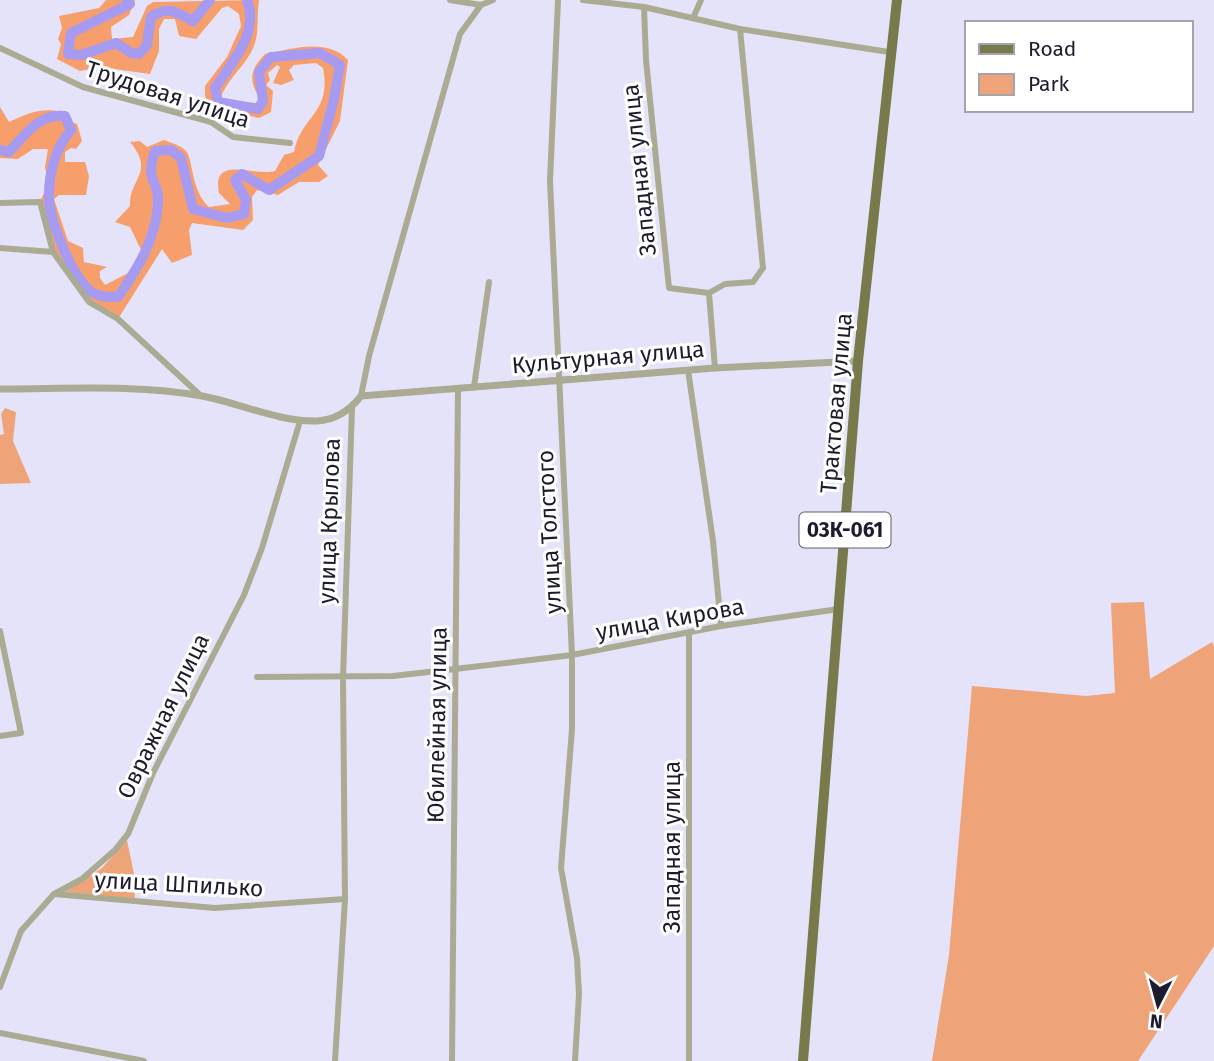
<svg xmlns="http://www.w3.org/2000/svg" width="1214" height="1061" viewBox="0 0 1214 1061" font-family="'Fira Sans',sans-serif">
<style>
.green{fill:#efa379}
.forest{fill:#f79f6c}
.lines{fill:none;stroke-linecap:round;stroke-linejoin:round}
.river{stroke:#a79af1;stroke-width:10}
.minor{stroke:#aaab92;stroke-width:6}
.tertiary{stroke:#aaab92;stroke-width:7}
.primary{stroke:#787a4b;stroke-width:10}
.labels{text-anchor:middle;stroke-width:6;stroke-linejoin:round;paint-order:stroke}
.shield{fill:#fff;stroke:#625f6d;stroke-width:2}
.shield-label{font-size:21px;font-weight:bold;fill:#1e1b2f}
.street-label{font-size:23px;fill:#1e1b2f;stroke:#fff}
</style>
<rect width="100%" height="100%" fill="#e5e3f9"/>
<path class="green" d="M 5,408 L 16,412 L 13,441 L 31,483 L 0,484 L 0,435 L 4,434 L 1,414 Z
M 1144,602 L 1150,679 L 1212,642 L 1214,646 L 1214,946 L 1138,1061 L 932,1061 L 949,955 L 972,686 L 1086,696 L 1115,693 L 1111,603 Z
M 127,840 L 134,874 L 135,900 L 65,892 L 102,868 Z"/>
<path class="forest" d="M 106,0 L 135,0 L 129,15 L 111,27 L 112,39 L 133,37 L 147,6 L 153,2 L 259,0 C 256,19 261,36 250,54 C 241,70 225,82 220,100 L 257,103 L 260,98 C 248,81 250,69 265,54 C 291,49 327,37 348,60 L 340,121 L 318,165 L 328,176 L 319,182 L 299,182 L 278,195 L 257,190 L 252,197 L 253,220 L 243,230 L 192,223 L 189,230 L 192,255 L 172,263 L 162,249 L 118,319 L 91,303 L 53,252 L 40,202 L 48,184 L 45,167 L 48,149 L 33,149 L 18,159 L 0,158 L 0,107 L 9,122 C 27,114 41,107 62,112 L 63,119 L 77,124 L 82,141 L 76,149 L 71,148 L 65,152 L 65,162 L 85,162 L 89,176 L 86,195 L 59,195 L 54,199 L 68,241 L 83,248 L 84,262 L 107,267 L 100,271 L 100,278 L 105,285 L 130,272 L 142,252 L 130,227 L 115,222 L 130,206 C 128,180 156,173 130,142 L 140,141 L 147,147 L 164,140 C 171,143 180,145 185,150 C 194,158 190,190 209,207 L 230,204 L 219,193 C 211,154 255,177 275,171 L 284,155 L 294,152 C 301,115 332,114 323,68 L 316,63 L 294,65 L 289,70 L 294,80 L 281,85 L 273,83 L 280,67 L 277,65 L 268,73 L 270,80 L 266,85 L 273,91 L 271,112 L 259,118 L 211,107 L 205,96 L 205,86 L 227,57 L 241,26 L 239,14 L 228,6 L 222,8 L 196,39 L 179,36 L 175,19 L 164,19 L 159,29 L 159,51 L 150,74 L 100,67 L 80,71 L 57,59 L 61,44 L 58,39 L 62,28 L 59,16 L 99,8 Z"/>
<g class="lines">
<path class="river" d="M 127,0 L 130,4 L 71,33 L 68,54 L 81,55 L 116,43 L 131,53 L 139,54 L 147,45 L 151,17 C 168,5 176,12 193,21 L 210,0
M 0,150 L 9,152 C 25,135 39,113 65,116 L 71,130 C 56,147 49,172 49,195 C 48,218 71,273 88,289 C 95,297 108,297 118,297 C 138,268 156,239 158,203 C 160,180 144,184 155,151 L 171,150 L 181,158 L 193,209 L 227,218 L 244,214 L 246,200 L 235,180 L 242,174 L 269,190 L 319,156 L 334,99 L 340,65 L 320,53 L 271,57 L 259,72 L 263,101 L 258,109 L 218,102 L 215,88 C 231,64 260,32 247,0"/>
<path class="minor" d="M 450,0 L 481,5
M 558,0 L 550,181 L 572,655 L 572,729 L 561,868 L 577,958 L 579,994 L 575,1061
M 583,0 L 644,7 L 740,29 L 889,52
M 481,5 L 493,0
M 644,7 L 646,60 L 669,288 L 709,293 L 715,368
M 694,16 L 701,0
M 0,48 L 83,87 L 211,122 L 233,137 L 290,143
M 0,203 L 40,202 L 53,252 L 89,302 L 118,319 L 200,395
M 0,248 L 53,252
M 709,293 L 725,284 L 753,282 L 763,268 L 740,29
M 688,370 L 713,541 L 721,626
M 474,387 L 489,282
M 361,396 L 369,356 L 460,34 L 481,5
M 0,631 L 21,733 L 0,736
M 689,632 L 689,1061
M 257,677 L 393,676 L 455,669 L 572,655 L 721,626 L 839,609
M 54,894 L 215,908 L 345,899
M 0,987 L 21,931 L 54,894 L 82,879 L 115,850 L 128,834 L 153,773 L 244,595 L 262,548 L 300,421
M 0,1033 L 144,1061
M 335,1061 L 345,899 L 343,678 L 352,408
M 452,1061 L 458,389"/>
<path class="tertiary" d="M 0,389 C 67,389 136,384 202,396 C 240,403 278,422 317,421 C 336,420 350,410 361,396 L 715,368 L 858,361"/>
<path class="primary" d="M 803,1061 L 858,361 L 897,0"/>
</g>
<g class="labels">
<rect class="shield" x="799.5" y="512.5" width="91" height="35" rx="5"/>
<g class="shield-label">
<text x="845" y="537">03К-061</text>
</g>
<g class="street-label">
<text transform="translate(168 94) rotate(18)" y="8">Трудовая улица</text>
<text transform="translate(639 170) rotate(-96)" y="8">Западная улица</text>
<text transform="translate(608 357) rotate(-5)" y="8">Культурная улица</text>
<text transform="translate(836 403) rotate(-85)" y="8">Трактовая улица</text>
<text transform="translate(329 521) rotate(-88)" y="8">улица Крылова</text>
<text transform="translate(549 532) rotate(-93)" y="8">улица Толстого</text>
<text transform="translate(670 619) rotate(-10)" y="8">улица Кирова</text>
<text transform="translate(163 716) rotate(-64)" y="8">Овражная улица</text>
<text transform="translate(437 725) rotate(-89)" y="8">Юбилейная улица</text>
<text transform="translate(672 847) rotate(-90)" y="8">Западная улица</text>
<text transform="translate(179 884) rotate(3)" y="8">улица Шпилько</text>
</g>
</g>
<rect x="965" y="21" width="228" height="91" fill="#ffffff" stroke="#a5a4ac" stroke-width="2"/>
<rect x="979" y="44" width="35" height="10" fill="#787a4b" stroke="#a5a4ac" stroke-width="2"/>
<text x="1028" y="56" font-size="21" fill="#1e1b2f">Road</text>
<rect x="979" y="74" width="35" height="21" fill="#efa379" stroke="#a5a4ac" stroke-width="2"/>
<text x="1028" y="91" font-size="21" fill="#1e1b2f">Park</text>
<g transform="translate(1158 1005) rotate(186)" stroke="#ffffff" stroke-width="5" paint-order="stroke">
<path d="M0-5L12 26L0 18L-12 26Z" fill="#1e1b2f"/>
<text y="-10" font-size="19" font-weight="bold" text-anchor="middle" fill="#1e1b2f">N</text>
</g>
</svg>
